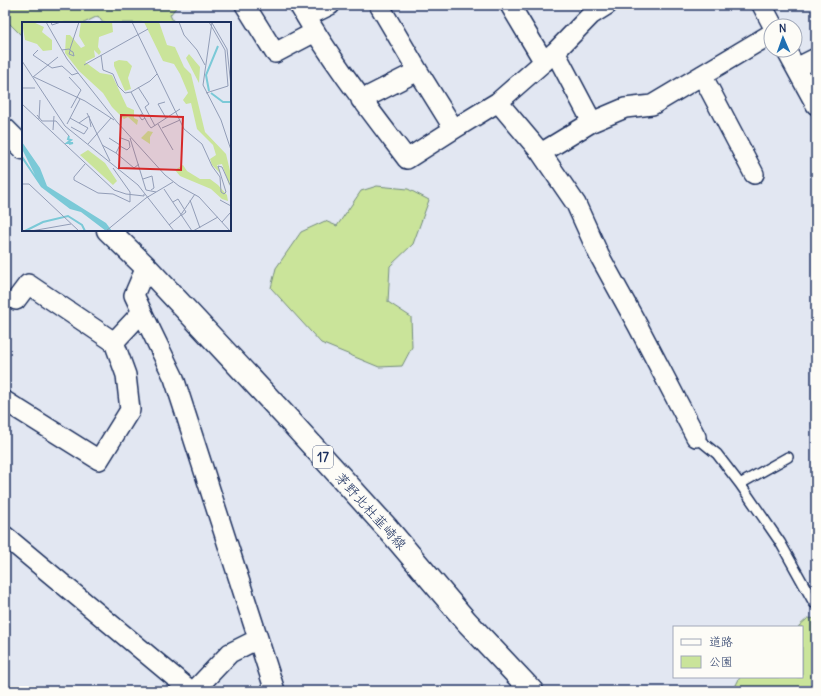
<svg xmlns="http://www.w3.org/2000/svg" width="821" height="696" viewBox="0 0 821 696" font-family="Delius,'Klee One',sans-serif">
<style>
.green{fill:#cae49a;stroke:#728a7c}
.lines{fill:none;stroke-linecap:round;stroke-linejoin:round}
.service-casing{stroke:#1b2f5e;stroke-width:12}
.minor-casing{stroke:#1b2f5e;stroke-width:22}
.primary-casing{stroke:#1b2f5e;stroke-width:25}
.service{stroke:#fdfcf7;stroke-width:9}
.minor{stroke:#fdfcf7;stroke-width:19}
.primary{stroke:#fdfcf7;stroke-width:22}
.labels{text-anchor:middle;stroke-width:4;stroke-linejoin:round;paint-order:stroke}
.shield{fill:#fdfcf7;stroke:#5f6c8c;stroke-width:1}
.shield-label{font-size:13px;font-weight:bold;fill:#1b2f5e}
.street-label{font-size:14px;fill:#1b2f5e;stroke:#fdfcf7}
.inset-river{fill:none;stroke:#7bc9d7;stroke-width:2}
.inset-road{fill:none;stroke:#929db7;stroke-width:1}
.view{fill:#d62828;fill-opacity:0.15;stroke:#d62828;stroke-width:2}
.inset-edge{fill:none;stroke:#1b2f5e;stroke-width:2}
</style>
<rect width="100%" height="100%" fill="#e2e7f2"/>
<filter id="ink" filterUnits="userSpaceOnUse"><feTurbulence type="fractalNoise" baseFrequency=".025" numOctaves="2"/><feDisplacementMap in="SourceGraphic" scale="8" xChannelSelector="R" yChannelSelector="G"/><feConvolveMatrix kernelMatrix="1 2 1 2 8 2 1 2 1" color-interpolation-filters="sRGB"/></filter>
<g filter="url(#ink)">
<path class="green" d="M 5,5 L 178,5 L 170,15 L 174,23 L 103,23 L 98,16 L 84,23 L 23,23 L 23,37 L 5,19 Z
M 377,186 L 408,189 L 429,200 L 413,244 L 390,266 L 388,302 L 411,317 L 412,347 L 402,366 L 379,367 L 321,343 L 271,288 L 276,268 L 301,232 L 325,221 L 337,226 L 361,191 Z
M 808,618 L 816,619 L 816,691 L 733,691 L 740,677 L 802,677 L 802,627 L 798,627 Z"/>
<g class="lines">
<defs>
<path id="service" d="M 696,437 L 717,454 L 740,484 L 780,542 L 814,603 L 816,602
M 740,484 L 788,457"/>
<path id="minor" d="M 245,5 L 275,53 L 315,32
M 299,5 C 330,59 369,109 407,159 L 454,129 L 498,102 L 555,52 L 591,15 L 607,5
M 379,5 L 418,71 L 454,129
M 510,5 L 544,62
M 762,5 L 773,26
M 306,17 L 330,5
M 786,50 L 816,105
M 555,52 L 592,122
M 796,68 L 816,58
M 702,75 L 754,174
M 361,100 L 418,71
M 498,102 L 541,153 L 576,204 L 599,255 L 638,326 L 696,437
M 541,153 L 592,122 L 625,108 L 652,105 L 771,34
M 146,267 L 134,295 L 142,312 L 174,378 L 275,691
M 114,342 L 142,312
M 5,401 L 99,460 L 130,410 L 126,375 L 114,342 L 28,284 L 16,300
M 5,536 L 191,691
M 194,691 L 230,653 L 258,639"/>
<path id="primary" d="M 5,130 L 23,148
M 108,230 L 146,267 L 291,422 L 388,529 L 467,622 L 532,691"/>
</defs>
<use href="#service" class="service-casing"/>
<use href="#minor" class="minor-casing"/>
<use href="#primary" class="primary-casing"/>
<use href="#service" class="service"/>
<use href="#minor" class="minor"/>
<use href="#primary" class="primary"/>
</g>
</g>
<g class="labels">
<rect class="shield" x="313" y="446" width="20" height="22" rx="3"/>
<g class="shield-label">
<text x="323" y="462">17</text>
</g>
<g class="street-label">
<text transform="translate(371 511) rotate(48)" y="5">茅野北杜韮崎線</text>
</g>
</g>
<g transform="translate(22 22)">
<rect width="209" height="209" fill="#e2e7f2"/>
<path d="M 0,0 L 11,0 L 22,5 L 20,10 L 30,18 L 30,28 L 21,29 L 15,22 L 3,18 ZM 59,0 L 90,0 L 91,10 L 77,15 L 76,25 L 79,30 L 77,33 L 72,28 L 73,35 L 63,40 L 78,51 L 90,53 L 105,85 L 112,88 L 112,96 L 116,98 L 115,103 L 106,95 L 102,97 L 90,85 L 81,71 L 57,49 L 43,31 L 44,13 L 48,13 L 59,26 L 63,24 L 57,14 ZM 122,0 L 137,0 L 145,23 L 153,25 L 162,45 L 169,52 L 183,110 L 204,132 L 209,153 L 207,163 L 200,142 L 195,143 L 199,152 L 190,143 L 188,137 L 194,133 L 191,123 L 175,107 L 169,81 L 164,82 L 161,78 L 166,71 L 158,52 L 152,42 L 141,39 ZM 167,32 L 178,45 L 177,61 L 164,36 ZM 97,38 L 105,39 L 110,44 L 106,56 L 109,67 L 103,69 L 92,44 L 92,40 ZM 126,109 L 131,110 L 128,115 L 128,122 L 119,116 ZM 66,128 L 83,141 L 95,159 L 91,163 L 58,133 ZM 161,143 L 165,149 L 178,157 L 188,157 L 196,163 L 205,173 L 206,179 L 200,177 L 189,167 L 158,154 L 153,148 Z" fill="#cae49a"/>
<path d="M 0,120 L 18,146 L 25,164 L 84,201 L 90,209 L 84,209 L 59,190 L 48,187 L 19,165 L 0,137 L 0,133 L 13,153 L 0,127 Z" fill="#7bc9d7"/>
<path class="inset-river" d="M 187,69 L 184,53 L 196,24M 189,71 L 201,80 L 209,80M 47,114 L 46,117 L 49,118 L 45,121 L 51,121 L 47,122M 3,209 L 21,200 L 46,194 L 60,203 L 63,209"/>
<path class="inset-road" d="M 24,0 L 45,37 L 95,100 L 143,153 L 157,164 L 177,175 L 208,209M 29,0 L 30,3 L 39,0M 110,0 L 162,107 L 180,122 L 190,144 L 198,155 L 199,170 L 202,172 L 204,170 L 196,144 L 200,145 L 209,165M 157,0 L 162,13 L 175,28 L 183,43M 187,0 L 203,28 L 206,64M 190,0 L 181,63 L 199,98 L 209,128M 190,1 L 205,27 L 209,64M 16,28 L 11,33 L 30,46 L 40,44 L 50,53 L 56,51M 40,28 L 47,27 L 49,29 L 51,30 L 52,34 L 47,32 L 48,29 L 48,27 L 57,0M 79,33 L 81,48 L 91,52 L 96,64 L 103,71 L 109,70M 0,39 L 43,104 L 116,163 L 152,209M 62,43 L 126,7M 135,52 L 128,59 L 109,70 L 126,102 L 129,106 L 158,87M 11,55 L 36,35M 12,55 L 63,79 L 92,98M 47,55 L 59,68 L 49,86M 116,65 L 127,82 L 123,85 L 133,104M 0,66 L 13,66M 184,71 L 206,64M 143,80 L 136,82 L 144,96M 0,82 L 92,168 L 104,172 L 122,174 L 122,172M 65,91 L 88,139M 120,92 L 117,94 L 120,98 L 123,96M 15,93 L 20,99 L 34,99 L 47,114M 48,96 L 66,106 L 62,112 L 49,105M 17,97 L 18,78M 57,101 L 67,94 L 69,105M 45,102 L 58,77M 136,102 L 151,128M 140,106 L 158,98M 31,108 L 32,94M 87,116 L 98,123 L 94,131M 108,116 L 124,168 L 134,170M 66,122 L 89,96M 80,123 L 94,131 L 112,146 L 117,142M 98,124 L 105,128 L 108,125 L 107,119 L 99,116M 63,142 L 52,155 L 52,158 L 76,171 L 91,172 L 108,180 L 108,170 L 91,146M 121,157 L 130,154 L 132,166 L 129,168M 0,162 L 7,162 L 57,209M 142,167 L 170,209M 168,178 L 178,206M 198,178 L 209,184M 151,180 L 156,177 L 164,190 L 159,194M 200,200 L 208,191M 147,203 L 158,194 L 173,172M 9,209 L 49,202M 84,209 L 124,176 L 151,160M 171,209 L 196,195"/>
<path class="view" d="M 99,93 L 161,95 L 159,148 L 97,146 Z"/>
<rect width="209" height="209" class="inset-edge"/>
</g>
<rect width="821" height="696" fill="none" stroke="#fdfcf7" stroke-width="20"/>
<rect x="10" y="10" width="801" height="676" fill="none" stroke="#1b2f5e" stroke-width="1.5" filter="url(#ink)"/>
<rect x="673" y="626" width="130" height="52" fill="#fdfcf7" stroke="#a3aaba"/>
<rect x="681" y="639" width="20" height="6" fill="#fdfcf7" stroke="#a3aaba"/>
<text x="709" y="646" font-size="12" fill="#1b2f5e">道路</text>
<rect x="681" y="656" width="20" height="12" fill="#cae49a" stroke="#a3aaba"/>
<text x="709" y="666" font-size="12" fill="#1b2f5e">公園</text>
<g transform="translate(783 38) rotate(358)"><circle r="19" fill="#fdfcf7" stroke="#a3aaba"/>
<path d="M0-3L7 15L0 10L-7 15Z" fill="#1f6fb2"/>
<text y="-6" font-size="11" font-weight="bold" text-anchor="middle" fill="#1b2f5e">N</text>
</g>
</svg>
